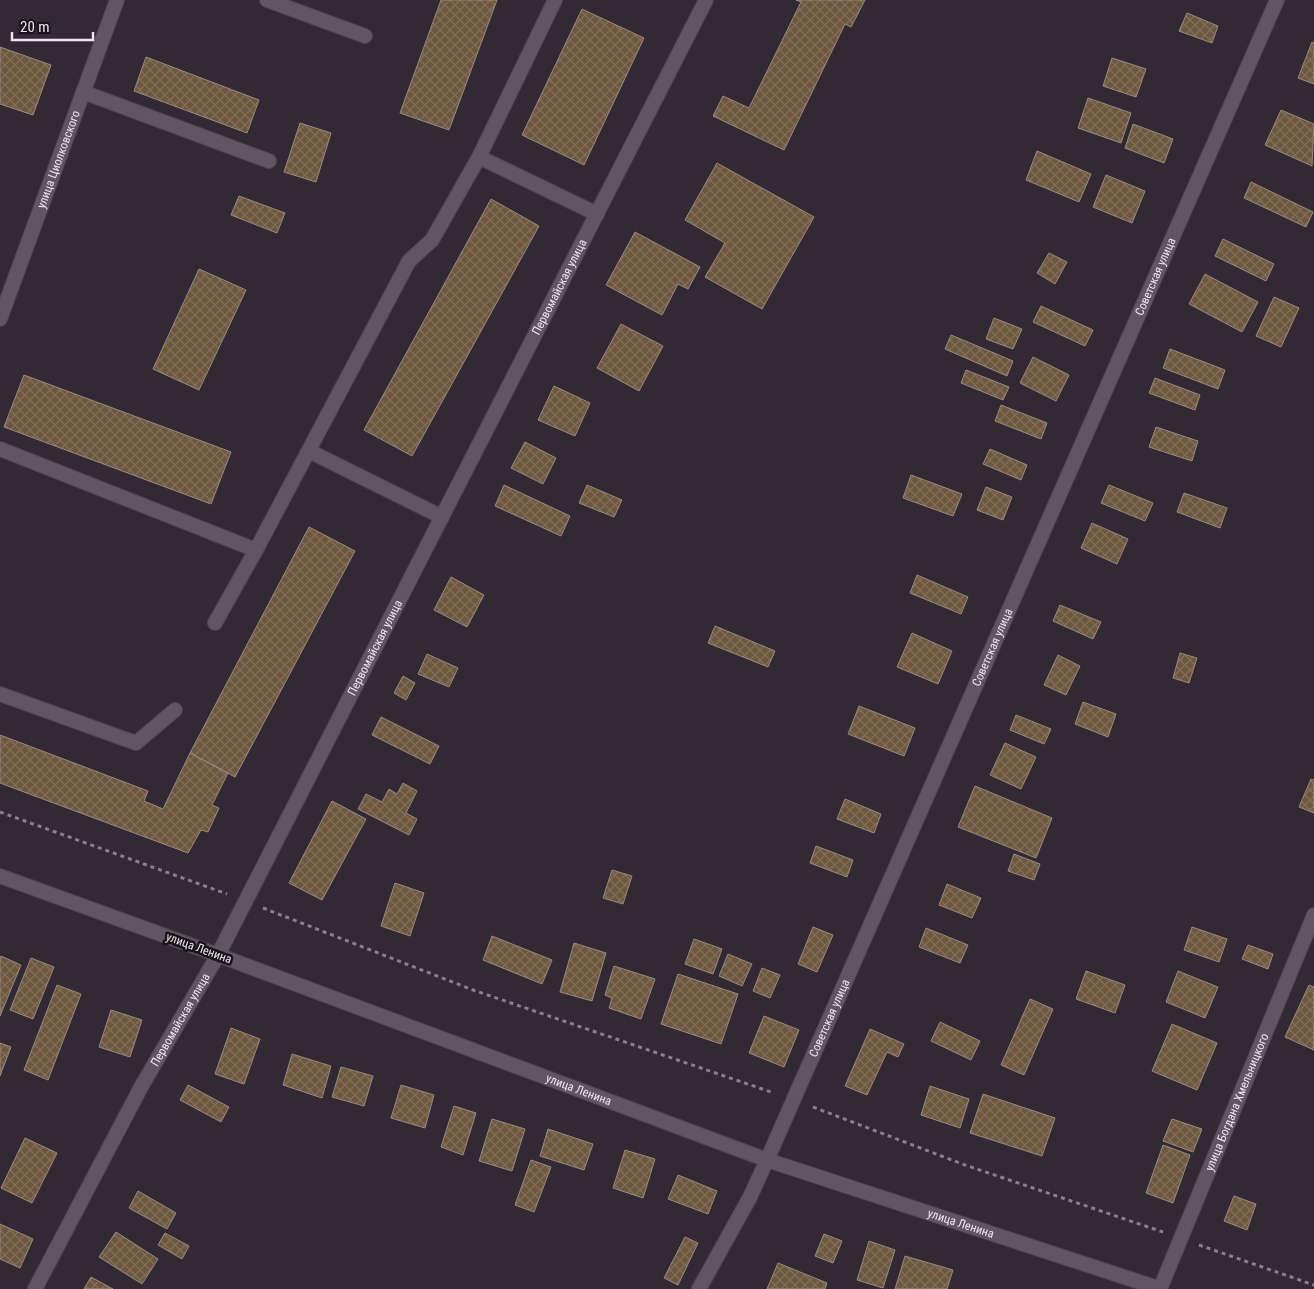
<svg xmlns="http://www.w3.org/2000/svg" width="1314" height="1289" viewBox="0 0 1314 1289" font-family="'Roboto Condensed',sans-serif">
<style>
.building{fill:url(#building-cross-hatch);stroke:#988c7d}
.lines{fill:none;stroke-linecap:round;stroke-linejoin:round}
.service-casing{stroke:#4c444e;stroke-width:16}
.minor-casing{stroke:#4c444e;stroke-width:16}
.tertiary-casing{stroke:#4c444e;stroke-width:16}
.path{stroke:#88808a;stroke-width:3;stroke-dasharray:4 4;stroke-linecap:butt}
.service{stroke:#605563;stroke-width:14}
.minor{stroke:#605563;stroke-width:14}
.tertiary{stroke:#605563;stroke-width:14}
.labels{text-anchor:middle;stroke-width:5;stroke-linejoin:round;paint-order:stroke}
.street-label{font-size:12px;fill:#ece6ee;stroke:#171319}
</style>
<defs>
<pattern id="building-cross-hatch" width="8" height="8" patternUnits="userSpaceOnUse" patternTransform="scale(1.25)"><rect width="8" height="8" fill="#6d573e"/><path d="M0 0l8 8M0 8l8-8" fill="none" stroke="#826f5a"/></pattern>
</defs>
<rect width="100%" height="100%" fill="#322935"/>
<path class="building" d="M 441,0 L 497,0 L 449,130 L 400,113 Z
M 796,0 L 865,0 L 851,27 L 845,24 L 784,150 L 713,116 L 723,96 L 749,108 L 801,2 Z
M 582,9 L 644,38 L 584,165 L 522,135 Z
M 1187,13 L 1218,26 L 1212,43 L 1179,31 Z
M 1312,42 L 1314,43 L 1314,84 L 1298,78 Z
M 0,47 L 51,65 L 33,115 L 0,104 Z
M 146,57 L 259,100 L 247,133 L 134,91 Z
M 1112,58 L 1146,69 L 1136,97 L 1103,86 Z
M 1088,98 L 1131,113 L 1121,143 L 1078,128 Z
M 1281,110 L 1314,124 L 1312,166 L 1265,145 Z
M 300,123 L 331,133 L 316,182 L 284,172 Z
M 1133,124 L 1173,139 L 1164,163 L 1125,148 Z
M 1037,151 L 1091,174 L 1079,202 L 1026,180 Z
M 717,163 L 814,217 L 762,309 L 705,277 L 725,243 L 685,220 Z
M 1106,175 L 1145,191 L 1132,223 L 1093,207 Z
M 1251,182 L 1313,212 L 1306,227 L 1244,198 Z
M 239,196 L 285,213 L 277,233 L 231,215 Z
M 491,199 L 539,226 L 412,456 L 364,430 Z
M 635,232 L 700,267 L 688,289 L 678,284 L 662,315 L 606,285 Z
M 1223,239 L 1274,264 L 1266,281 L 1215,256 Z
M 1049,253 L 1067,262 L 1055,284 L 1037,273 Z
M 199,269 L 246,290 L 199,390 L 153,369 Z
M 1205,274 L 1258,302 L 1242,332 L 1189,304 Z
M 1274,297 L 1299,308 L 1281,347 L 1256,336 Z
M 1041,306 L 1093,330 L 1085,346 L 1033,322 Z
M 994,318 L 1022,329 L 1013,349 L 986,339 Z
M 621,324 L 663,346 L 639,391 L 597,368 Z
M 951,335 L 1013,361 L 1007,376 L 945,349 Z
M 1170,349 L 1225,370 L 1218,389 L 1163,368 Z
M 1033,357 L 1069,375 L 1056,401 L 1020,383 Z
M 966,370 L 1009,387 L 1003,400 L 961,383 Z
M 24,375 L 231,452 L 211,504 L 4,427 Z
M 1155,378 L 1200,395 L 1195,410 L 1149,393 Z
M 554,386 L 590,403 L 575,436 L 538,420 Z
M 1001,405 L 1047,423 L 1041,439 L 995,421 Z
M 1156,427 L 1198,441 L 1192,461 L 1149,447 Z
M 525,442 L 556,458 L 543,484 L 511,468 Z
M 990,449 L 1027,465 L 1021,480 L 983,464 Z
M 911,475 L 962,494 L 953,516 L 903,498 Z
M 504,485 L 570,516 L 561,536 L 495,506 Z
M 587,485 L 622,500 L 614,517 L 579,503 Z
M 1109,485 L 1153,503 L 1145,521 L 1101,503 Z
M 986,487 L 1012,497 L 1003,520 L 977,510 Z
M 1184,493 L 1227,508 L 1220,528 L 1177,512 Z
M 1092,523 L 1128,539 L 1117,564 L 1081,548 Z
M 309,527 L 355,551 L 235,777 L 190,753 Z
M 917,575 L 968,597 L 961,614 L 910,593 Z
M 451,577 L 484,595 L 467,627 L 434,610 Z
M 1060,605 L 1101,622 L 1093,639 L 1053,621 Z
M 715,626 L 775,651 L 768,667 L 708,643 Z
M 912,633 L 952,651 L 938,684 L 897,667 Z
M 1180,653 L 1197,658 L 1189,683 L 1173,678 Z
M 427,654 L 458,668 L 449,687 L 418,674 Z
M 1058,655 L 1080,666 L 1066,695 L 1044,685 Z
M 403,676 L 415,683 L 406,700 L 394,693 Z
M 1083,702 L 1116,714 L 1108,737 L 1075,724 Z
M 859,706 L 915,728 L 904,756 L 848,734 Z
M 1016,715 L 1051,729 L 1044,744 L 1010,730 Z
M 381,717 L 439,746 L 430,764 L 372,735 Z
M 0,735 L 148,791 L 144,801 L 163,809 L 190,753 L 228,773 L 212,805 L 219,808 L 208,832 L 201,830 L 188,853 L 0,783 Z
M 1005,743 L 1036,757 L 1021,789 L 990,775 Z
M 1311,779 L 1314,780 L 1314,813 L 1299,807 Z
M 403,783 L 417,791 L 406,813 L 417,819 L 409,835 L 358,809 L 366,794 L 382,802 L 389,789 L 397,794 Z
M 975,786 L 1052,818 L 1036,858 L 958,827 Z
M 845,799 L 881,814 L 874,833 L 837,819 Z
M 332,801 L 366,819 L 322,900 L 289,883 Z
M 816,846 L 853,860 L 847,877 L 810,863 Z
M 1014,854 L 1040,864 L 1034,880 L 1008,871 Z
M 612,870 L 632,876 L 623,904 L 603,898 Z
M 395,883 L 424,893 L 410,936 L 381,926 Z
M 947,884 L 981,898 L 972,918 L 939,905 Z
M 813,927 L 833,935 L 817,972 L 798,964 Z
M 1192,927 L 1227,939 L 1219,962 L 1184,950 Z
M 926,928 L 968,945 L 960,963 L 919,947 Z
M 492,936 L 552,960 L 542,984 L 483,960 Z
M 694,939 L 722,949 L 713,974 L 685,964 Z
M 574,943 L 606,953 L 592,1001 L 560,992 Z
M 1248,945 L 1273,954 L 1268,969 L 1242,959 Z
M 728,954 L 752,964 L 742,986 L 719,976 Z
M 1,956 L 21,965 L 0,1016 L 0,959 Z
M 31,958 L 54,967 L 33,1019 L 10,1010 Z
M 614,966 L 655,979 L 641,1019 L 609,1008 L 612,998 L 605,995 Z
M 762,968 L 780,975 L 770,998 L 753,991 Z
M 1086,971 L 1125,985 L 1115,1013 L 1076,999 Z
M 1178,971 L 1218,987 L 1205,1018 L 1166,1002 Z
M 678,974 L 738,994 L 721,1044 L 661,1024 Z
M 57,985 L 81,994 L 48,1080 L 24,1070 Z
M 1309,985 L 1314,987 L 1314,1050 L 1285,1037 Z
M 1030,999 L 1053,1009 L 1024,1075 L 1001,1065 Z
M 111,1010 L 142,1020 L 130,1057 L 99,1047 Z
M 764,1016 L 799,1030 L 784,1067 L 749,1053 Z
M 940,1022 L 980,1041 L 971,1060 L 931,1041 Z
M 1172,1024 L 1217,1043 L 1197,1090 L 1152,1071 Z
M 231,1028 L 260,1039 L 244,1084 L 215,1074 Z
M 870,1029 L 904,1044 L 898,1057 L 887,1052 L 867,1095 L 845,1086 Z
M 0,1043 L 11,1047 L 0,1076 Z
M 292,1054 L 331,1066 L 322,1098 L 283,1085 Z
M 341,1067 L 373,1076 L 364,1106 L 332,1097 Z
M 188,1085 L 229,1107 L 221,1122 L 180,1100 Z
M 401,1085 L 434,1095 L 425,1128 L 391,1118 Z
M 930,1086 L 969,1099 L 960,1128 L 921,1115 Z
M 983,1094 L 1055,1118 L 1042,1156 L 970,1133 Z
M 454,1106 L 476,1113 L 463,1155 L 441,1147 Z
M 492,1119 L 525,1129 L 512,1171 L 479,1161 Z
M 1172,1119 L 1202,1129 L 1193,1152 L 1163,1141 Z
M 548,1129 L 593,1144 L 584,1170 L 540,1156 Z
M 25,1138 L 57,1153 L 32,1203 L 1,1188 Z
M 1163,1145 L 1190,1155 L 1173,1203 L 1146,1193 Z
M 625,1150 L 655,1159 L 643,1198 L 613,1188 Z
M 531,1160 L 551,1167 L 534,1212 L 515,1205 Z
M 678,1175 L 717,1191 L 708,1214 L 668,1199 Z
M 138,1191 L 176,1213 L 167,1229 L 129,1208 Z
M 1234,1196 L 1256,1204 L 1247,1230 L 1224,1221 Z
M 0,1224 L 33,1239 L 20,1268 L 0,1259 Z
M 116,1232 L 158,1259 L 142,1284 L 99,1257 Z
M 165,1233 L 189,1246 L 182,1259 L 158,1245 Z
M 824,1234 L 842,1241 L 833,1263 L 815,1256 Z
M 685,1237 L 698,1243 L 678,1285 L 664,1278 Z
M 869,1241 L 895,1250 L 883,1288 L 857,1280 Z
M 905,1256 L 953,1270 L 947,1289 L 895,1289 Z
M 778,1263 L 827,1283 L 825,1289 L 767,1289 Z
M 91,1277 L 113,1289 L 84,1289 Z"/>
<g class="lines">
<defs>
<path id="service" d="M 267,0 L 365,36
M 555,0 L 479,157 L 597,214
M 83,92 L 269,161
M 0,449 L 256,550 L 215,623
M 309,451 L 442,517
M 256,550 L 409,261 L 432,240 L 479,157
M 0,694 L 136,743 L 175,710"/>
<g id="minor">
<path id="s1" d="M 0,319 L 117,0"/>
<path d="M 0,876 L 218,955"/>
<path id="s2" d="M 767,1160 L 1277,0"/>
<path id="s3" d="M 35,1289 L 141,1087 L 218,955 L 706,0"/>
<path id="s4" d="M 1160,1289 L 1314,915"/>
</g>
<g id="tertiary">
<path id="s5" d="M 218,955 L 767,1160 L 1161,1289"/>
<path d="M 699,1289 L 750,1197 L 767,1160"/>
</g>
</defs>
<use href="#service" class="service-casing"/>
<use href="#minor" class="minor-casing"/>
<use href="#tertiary" class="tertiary-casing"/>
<path class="path" d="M 0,812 L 227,894
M 263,908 L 473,990 L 774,1093
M 813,1107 L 965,1165 L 1163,1232
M 1199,1245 L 1314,1285"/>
<use href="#service" class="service"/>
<use href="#minor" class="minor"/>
<use href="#tertiary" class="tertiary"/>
</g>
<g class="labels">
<g class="street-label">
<text dy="4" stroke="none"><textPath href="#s1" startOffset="170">улица Циолковского</textPath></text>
<text dy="4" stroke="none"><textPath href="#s2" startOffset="965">Советская улица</textPath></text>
<text dy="4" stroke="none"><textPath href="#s3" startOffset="1131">Первомайская улица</textPath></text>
<text dy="4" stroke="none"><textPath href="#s3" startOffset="726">Первомайская улица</textPath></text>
<text dy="4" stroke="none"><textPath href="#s2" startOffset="560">Советская улица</textPath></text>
<text transform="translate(199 948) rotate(20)" y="4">улица Ленина</text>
<text dy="4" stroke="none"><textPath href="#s2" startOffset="155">Советская улица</textPath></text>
<text dy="4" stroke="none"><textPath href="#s3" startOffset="306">Первомайская улица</textPath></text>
<text dy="4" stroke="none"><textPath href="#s5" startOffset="385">улица Ленина</textPath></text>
<text dy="4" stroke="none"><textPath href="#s4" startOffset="202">улица Богдана Хмельницкого</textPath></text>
<text dy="4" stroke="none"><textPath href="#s5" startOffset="790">улица Ленина</textPath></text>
</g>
</g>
<path d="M12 32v8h81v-8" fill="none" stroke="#ece6ee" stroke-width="2.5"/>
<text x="20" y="32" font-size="15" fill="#ece6ee" stroke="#171319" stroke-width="4" paint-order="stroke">20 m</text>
</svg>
